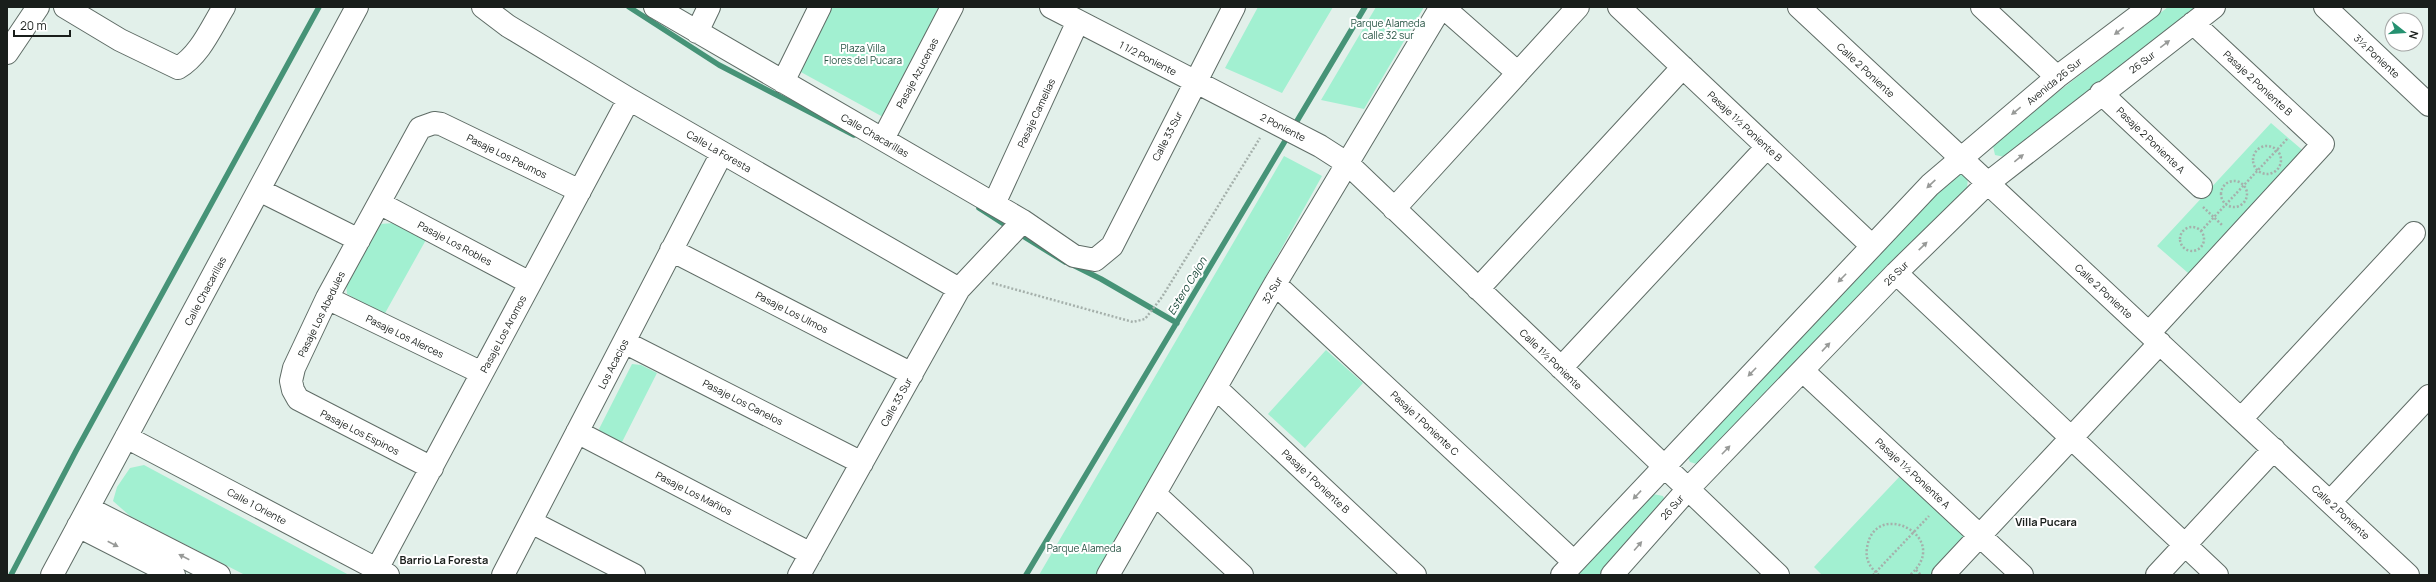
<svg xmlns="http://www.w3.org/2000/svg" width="2436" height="582" viewBox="0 0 2436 582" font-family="Manrope,sans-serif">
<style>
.green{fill:#a2f0d1}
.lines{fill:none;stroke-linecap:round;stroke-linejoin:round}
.stream{stroke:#469377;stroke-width:5.5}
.minor-casing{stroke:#5f6c66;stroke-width:24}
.path{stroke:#a5b0ab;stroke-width:2.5;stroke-dasharray:2 2;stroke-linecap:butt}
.minor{stroke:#fff;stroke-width:22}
.oneway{fill:#989a98}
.labels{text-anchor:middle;stroke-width:4;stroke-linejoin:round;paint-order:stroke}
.park-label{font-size:10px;fill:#295646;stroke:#fff}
.street-label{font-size:10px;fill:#191e1b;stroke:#fff}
.water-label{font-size:11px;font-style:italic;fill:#194738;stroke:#fff}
.neighbourhood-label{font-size:11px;font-weight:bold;fill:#191e1b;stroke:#fff}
</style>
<rect width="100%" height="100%" fill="#e2f0ea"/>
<path class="green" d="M 832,7 L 940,7 L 883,117 L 799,71 Z
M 1258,7 L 1333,7 L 1282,93 L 1225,68 Z
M 1376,7 L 1424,7 L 1364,109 L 1321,100 Z
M 2168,7 L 2201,7 L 2005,157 L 1995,155 L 1993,146 L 1997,139 Z
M 2271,123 L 2307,154 L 2195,279 L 2157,246 Z
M 1284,156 L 1322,176 L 1099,575 L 1039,575 Z
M 1956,170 L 1968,177 L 1967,189 L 1700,465 L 1690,462 L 1687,456 Z
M 394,223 L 427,238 L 384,315 L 347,294 L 346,283 L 380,224 Z
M 1326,350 L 1363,383 L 1305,448 L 1268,414 Z
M 632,364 L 641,365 L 657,373 L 620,446 L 602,437 L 599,429 Z
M 144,465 L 349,575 L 245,575 L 130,516 L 113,501 L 117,487 L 130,468 Z
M 1903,473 L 1969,536 L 1932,575 L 1822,575 L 1814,567 Z
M 1653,494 L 1663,496 L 1665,501 L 1602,575 L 1573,575 Z"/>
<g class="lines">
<path class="stream" d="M 629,7 L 719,65 L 854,135
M 1294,126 L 1365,7
M 979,208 L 1010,228
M 1018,233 L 1065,262
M 1073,265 L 1101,279 L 1177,323
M 11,575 L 76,451 L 319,7
M 1026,575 L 1288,136"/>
<defs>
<path id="minor" d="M 65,7 L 120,40 L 178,68 C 200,55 211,28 224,7
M 483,7 L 508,26 L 629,99 L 959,289
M 655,7 L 1023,221 L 1074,256 L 1095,260 L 1112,246 L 1234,7
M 1051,7 L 1320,146 L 1348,164 L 1778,575
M 1443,7 L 1518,73
M 1619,7 L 1872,246
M 1799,7 L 2408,575
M 1982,7 L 2057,77
M 2325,7 L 2429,105
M 697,32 L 709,7
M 7,53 L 38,7
M 783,82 L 820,7
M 2101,93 L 2201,187
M 883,139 L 952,7
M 259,190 L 359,240
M 379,203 L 530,283
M 994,204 L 1078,21
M 1394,209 L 1578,7
M 671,250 L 912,374
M 1896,273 L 2217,575
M 1275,284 L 1574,562
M 1478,289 L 1683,67
M 327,298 L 482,373
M 2149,333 L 2323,144 L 2193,23
M 624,342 L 862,463
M 1561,368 L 1767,147
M 1803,371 L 2022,575
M 1216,388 L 1415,575
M 2241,419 L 2414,233
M 577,432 L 811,554
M 126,437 L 388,575
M 432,468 L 298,399 L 293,390 L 291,381 L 294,368 L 327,298 L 420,128 L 434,123 L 441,124 L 580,191
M 1155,494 L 1242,575
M 2330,502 L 2429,396
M 88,508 L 219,575
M 531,522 L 634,575
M 78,526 L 174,575
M 377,569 L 629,99
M 52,575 L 357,7
M 503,575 L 722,153
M 799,575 L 959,289 L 1023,221
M 1108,575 L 1275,284 L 1441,7
M 1562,575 L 1930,185 L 2057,77 L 2150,7
M 1612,575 L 1688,489 L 1896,273 L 1988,183 L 2214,7
M 1943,575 L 2160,343
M 2157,575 L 2274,449"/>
</defs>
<use href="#minor" class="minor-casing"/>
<path class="path" d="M2253 160a14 14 0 1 1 28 0a14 14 0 1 1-28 0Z
M2221 194a13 13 0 1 1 26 0a13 13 0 1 1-26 0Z
M 2203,207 L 2222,225
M2180 239a12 12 0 1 1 24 0a12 12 0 1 1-24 0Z
M 2201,231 L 2288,138
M 992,283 L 1133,322 L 1145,319 L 1162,297 L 1260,138
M 1916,570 L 1921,575
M 1873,575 L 1929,516
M 1879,575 C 1870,568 1865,559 1867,548 C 1874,497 1954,537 1910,575"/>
<use href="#minor" class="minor"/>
</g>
<defs><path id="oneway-solid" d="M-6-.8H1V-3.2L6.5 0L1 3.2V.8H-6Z"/></defs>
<g class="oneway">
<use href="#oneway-solid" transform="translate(2119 31) rotate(143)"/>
<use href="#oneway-solid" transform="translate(2165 44) rotate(-37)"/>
<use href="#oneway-solid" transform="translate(2016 111) rotate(141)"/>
<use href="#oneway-solid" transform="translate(2019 158) rotate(-39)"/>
<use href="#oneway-solid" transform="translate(1931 184) rotate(137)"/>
<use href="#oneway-solid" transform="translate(1923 246) rotate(-44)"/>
<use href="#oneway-solid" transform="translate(1842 278) rotate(134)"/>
<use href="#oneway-solid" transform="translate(1826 347) rotate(-47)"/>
<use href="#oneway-solid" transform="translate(1752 372) rotate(134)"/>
<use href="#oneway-solid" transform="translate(1726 450) rotate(-46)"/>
<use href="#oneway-solid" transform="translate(1637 495) rotate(133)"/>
<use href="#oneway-solid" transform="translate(113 544) rotate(27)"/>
<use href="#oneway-solid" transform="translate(1638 546) rotate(-49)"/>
<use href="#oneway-solid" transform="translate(184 557) rotate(-153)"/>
</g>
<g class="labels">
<g class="park-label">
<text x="1388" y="27">Parque Alameda<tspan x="1388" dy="12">calle 32 sur</tspan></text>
<text x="863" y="52">Plaza Villa<tspan x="863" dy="12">Flores del Pucara</tspan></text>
<text x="1084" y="552">Parque Alameda</text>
</g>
<g class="street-label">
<text transform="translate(2377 56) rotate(43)" y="4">3½ Poniente</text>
<text transform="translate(1148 58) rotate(27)" y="4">1 1/2 Poniente</text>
<text transform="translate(2142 62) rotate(-37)" y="4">26 Sur</text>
<text transform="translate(1866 70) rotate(43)" y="4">Calle 2 Poniente</text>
<text transform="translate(917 73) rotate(-62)" y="4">Pasaje Azucenas</text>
<text transform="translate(2054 81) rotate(-39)" y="4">Avenida 26 Sur</text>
<text transform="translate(2258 83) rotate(43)" y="4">Pasaje 2 Poniente B</text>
<text transform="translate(1036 113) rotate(-65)" y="4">Pasaje Camelias</text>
<text transform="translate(1745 126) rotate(43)" y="4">Pasaje 1½ Poniente B</text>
<text transform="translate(1283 127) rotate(27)" y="4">2 Poniente</text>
<text transform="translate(875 135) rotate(30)" y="4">Calle Chacarillas</text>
<text transform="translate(1167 136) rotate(-63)" y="4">Calle 33 Sur</text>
<text transform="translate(2151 140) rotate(44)" y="4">Pasaje 2 Poniente A</text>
<text transform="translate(719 151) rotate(30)" y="4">Calle La Foresta</text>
<text transform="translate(507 156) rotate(26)" y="4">Pasaje Los Peumos</text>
<text transform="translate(455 243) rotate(28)" y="4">Pasaje Los Robles</text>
<text transform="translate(1896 273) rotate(-45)" y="4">26 Sur</text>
<text transform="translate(1272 290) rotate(-60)" y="4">32 Sur</text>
<text transform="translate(205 291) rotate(-62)" y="4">Calle Chacarillas</text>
<text transform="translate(2104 291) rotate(43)" y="4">Calle 2 Poniente</text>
<text transform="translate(792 312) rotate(27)" y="4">Pasaje Los Ulmos</text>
<text transform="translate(321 314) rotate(-64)" y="4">Pasaje Los Abedules</text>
<text transform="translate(503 334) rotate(-62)" y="4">Pasaje Los Aromos</text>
<text transform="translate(405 336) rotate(26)" y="4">Pasaje Los Alerces</text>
<text transform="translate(1551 359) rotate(44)" y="4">Calle 1½ Poniente</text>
<text transform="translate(613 364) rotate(-63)" y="4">Los Acacios</text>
<text transform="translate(743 402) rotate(27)" y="4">Pasaje Los Canelos</text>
<text transform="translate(896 402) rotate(-61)" y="4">Calle 33 Sur</text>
<text transform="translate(1425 423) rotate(43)" y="4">Pasaje 1 Poniente C</text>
<text transform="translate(360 432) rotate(27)" y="4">Pasaje Los Espinos</text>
<text transform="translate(1913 473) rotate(43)" y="4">Pasaje 1½ Poniente A</text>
<text transform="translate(1316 481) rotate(43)" y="4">Pasaje 1 Poniente B</text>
<text transform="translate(694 493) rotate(27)" y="4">Pasaje Los Mañios</text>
<text transform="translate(257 506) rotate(28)" y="4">Calle 1 Oriente</text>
<text transform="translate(1672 507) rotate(-49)" y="4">26 Sur</text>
<text transform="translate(2341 512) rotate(43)" y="4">Calle 2 Poniente</text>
</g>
<g class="water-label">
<text transform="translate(1187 286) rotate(-59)" y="4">Estero Cajon</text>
</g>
<g class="neighbourhood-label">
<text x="2046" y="526">Villa Pucara</text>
<text x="444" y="564">Barrio La Foresta</text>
</g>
</g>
<rect width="2436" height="582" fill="none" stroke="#191e1b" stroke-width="16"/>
<g transform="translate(2404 32) rotate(107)"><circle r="19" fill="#ffffff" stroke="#a3a5a4"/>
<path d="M0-3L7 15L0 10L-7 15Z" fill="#259170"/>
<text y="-6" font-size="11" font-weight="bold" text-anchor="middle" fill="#191e1b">N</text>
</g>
<path d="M14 30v6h56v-6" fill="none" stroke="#191e1b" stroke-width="2"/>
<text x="20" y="30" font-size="12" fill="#191e1b" stroke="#ffffff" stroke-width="3" paint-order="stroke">20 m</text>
</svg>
